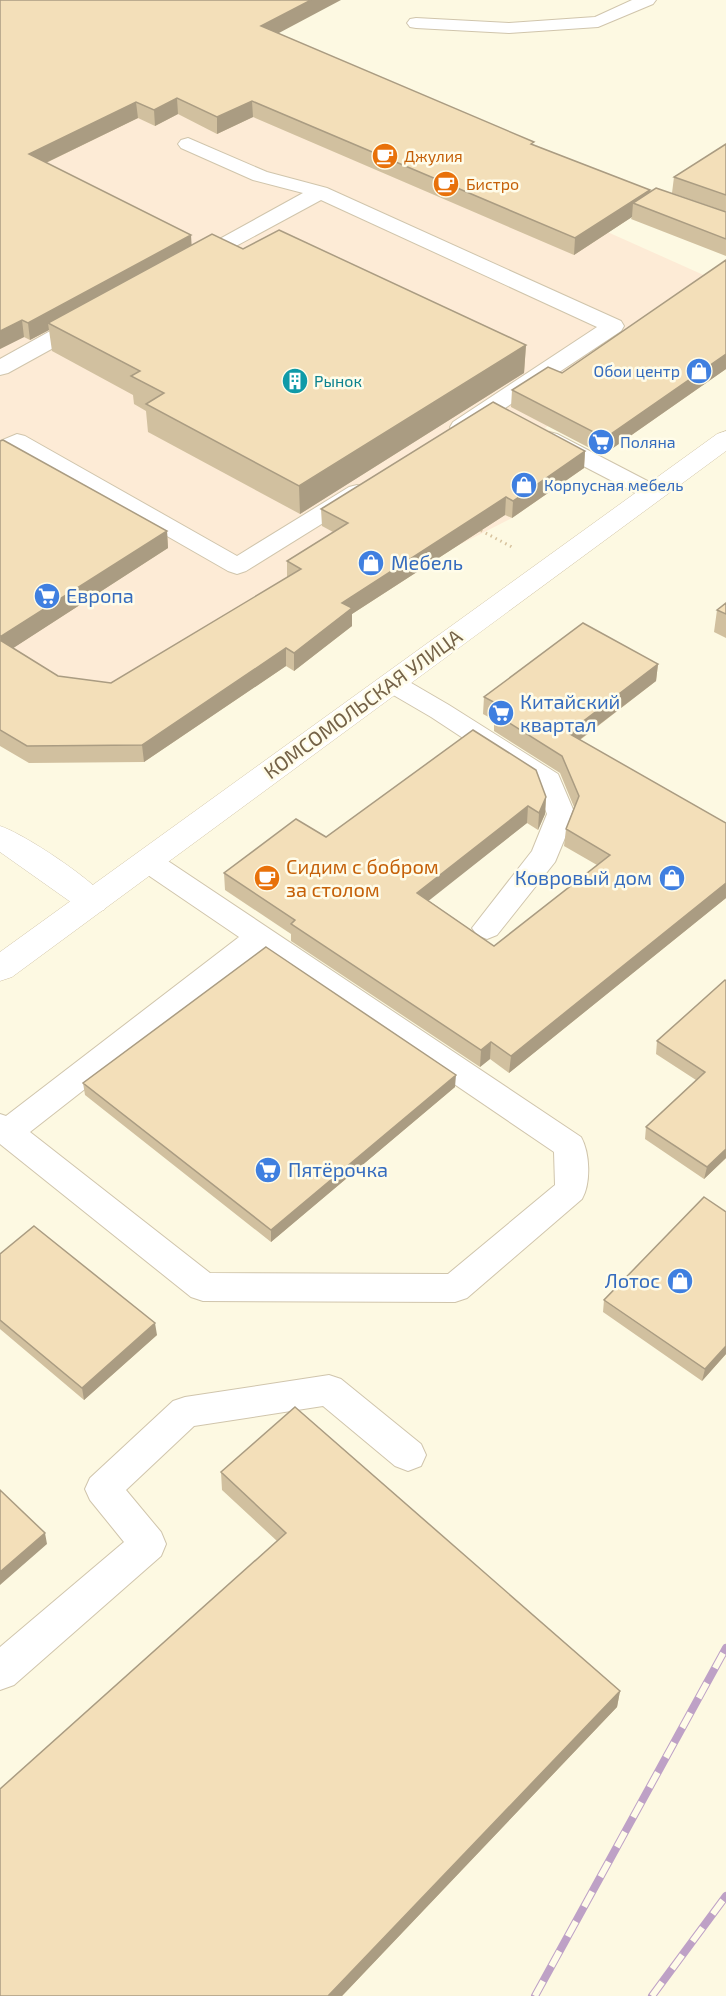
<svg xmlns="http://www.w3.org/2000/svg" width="726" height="1996" viewBox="0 0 726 1996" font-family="'Exo 2',sans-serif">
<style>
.commercial{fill:#fdebd6}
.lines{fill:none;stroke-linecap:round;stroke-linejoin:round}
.lane-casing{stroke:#d0c5ac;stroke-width:2}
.street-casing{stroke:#d0c5ac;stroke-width:1}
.secondary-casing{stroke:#d1c4a6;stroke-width:1}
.path{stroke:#d7c29d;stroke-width:3;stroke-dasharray:1.5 4;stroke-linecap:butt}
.lane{fill:#fff;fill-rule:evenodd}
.street{fill:#fff;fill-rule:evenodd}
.secondary{fill:#fff;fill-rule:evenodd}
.rail-casing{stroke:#bea1c6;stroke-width:8}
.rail{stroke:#fffce9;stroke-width:6;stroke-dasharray:17;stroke-linecap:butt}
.wall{fill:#d1c09f}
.shaded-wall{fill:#aa9c82}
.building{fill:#f3dfb9;stroke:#aa9c82;stroke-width:1.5}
.labels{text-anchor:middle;stroke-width:5;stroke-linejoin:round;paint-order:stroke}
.far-food-label{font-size:16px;fill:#c56008;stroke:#fffce9;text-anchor:start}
.far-shop-label{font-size:16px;fill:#366cbe;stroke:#fffce9;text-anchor:start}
.far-culture-label{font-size:16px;fill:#0d838f;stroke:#fffce9;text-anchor:start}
.shop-label{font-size:20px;fill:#366cbe;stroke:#fffce9;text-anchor:start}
.street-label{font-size:20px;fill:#756348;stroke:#fffce9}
.food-label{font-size:20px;fill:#c56008;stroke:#fffce9;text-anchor:start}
</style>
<rect width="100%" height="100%" fill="#fdf9e2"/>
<path class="commercial" d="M 0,44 L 212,55 L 717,281 L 564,415 L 545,428 L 602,456 L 578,472 L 519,444 L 453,488 L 512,518 L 455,547 L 113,701 L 0,656 Z"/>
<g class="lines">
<defs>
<path id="lane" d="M 632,0 L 656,0 L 653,4 L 598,27 L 509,33 L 416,28 L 410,27 L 407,23 L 410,19 L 416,18 L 509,23 L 595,17 Z
M 188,138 L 267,172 L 327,188 L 621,321 L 624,326 L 621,331 L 469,432 L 461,434 L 453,432 L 450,427 L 453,422 L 597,327 L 321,200 L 199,266 L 192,268 L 185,266 L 182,262 L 185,258 L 303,193 L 253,180 L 181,148 L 178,144 L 181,140 Z
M 87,314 L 95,315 L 98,320 L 95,325 L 8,373 L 0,375 L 0,359 L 79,315 Z
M 549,432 L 557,434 L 659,487 L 663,492 L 659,497 L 651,499 L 643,497 L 541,444 L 537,439 L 541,434 Z
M 17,434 L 25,436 L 237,556 L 349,487 L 357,485 L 365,487 L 369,492 L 365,497 L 246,571 L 237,574 L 228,571 L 17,450 L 0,457 L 0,441 Z
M 392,675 L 401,677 L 449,705 L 558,774 L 575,814 L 555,862 L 497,935 L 487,939 L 477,935 L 472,928 L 532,851 L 547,814 L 536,786 L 431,717 L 383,689 L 379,683 L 383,677 Z
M 149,852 L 159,855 L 581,1137 C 590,1153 591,1183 582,1199 L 467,1298 L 455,1302 L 203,1301 L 191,1297 L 0,1144 L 0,1114 L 6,1116 L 239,937 L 139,869 L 135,862 L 139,855 ZM 260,952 L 554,1152 L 555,1185 L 448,1274 L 210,1273 L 30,1132 Z
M 329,1375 L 341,1379 L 421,1444 L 426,1455 L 421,1466 L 408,1471 L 395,1466 L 323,1406 L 194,1426 L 126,1490 L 161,1532 L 166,1544 L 161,1556 L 14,1685 L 0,1690 L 0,1647 L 124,1542 L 90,1500 L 85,1489 L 90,1478 L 173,1401 L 185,1397 Z"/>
<path id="street" d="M 0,826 C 23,833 97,882 109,902 L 104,910 L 93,913 L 82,910 L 0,852 Z"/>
<path id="secondary" d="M 726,431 L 726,451 L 12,977 L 0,981 L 0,952 L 717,434 Z"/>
</defs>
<use href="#lane" class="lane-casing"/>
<use href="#street" class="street-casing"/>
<use href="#secondary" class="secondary-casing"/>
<path class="path" d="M 476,528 L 512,547"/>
<use href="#lane" class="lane"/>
<use href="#street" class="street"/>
<use href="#secondary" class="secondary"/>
<defs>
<path id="rail" d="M 535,1996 L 726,1648
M 652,1996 L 726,1896"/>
</defs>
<use href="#rail" class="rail-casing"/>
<use href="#rail" class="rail"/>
</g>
<path class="wall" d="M 0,0 L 278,33 L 534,145 L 650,190 L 650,192 L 721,210 L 672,193 L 674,177 L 726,144 L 726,256 L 631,219 L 632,217 L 574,255 L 253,117 L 217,134 L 178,114 L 155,126 L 138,118 L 46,163 L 192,245 L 243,249 L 526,345 L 524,373 L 300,514 L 148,432 L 146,411 L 134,404 L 133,395 L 52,351 L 49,330 L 30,340 L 24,337 L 0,349 Z
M 726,260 L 726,369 L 603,455 L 511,407 L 512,390 L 562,373 Z
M 0,441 L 167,531 L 168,548 L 13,648 L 58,676 L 111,683 L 287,578 L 287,561 L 333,532 L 322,526 L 321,509 L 585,451 L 584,468 L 512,518 L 505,515 L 352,614 L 352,626 L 294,671 L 286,666 L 144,762 L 29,763 L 0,746 Z
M 726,603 L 726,638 L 714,632 L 717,610 Z
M 658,664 L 656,681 L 580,740 L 726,823 L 726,898 L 509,1073 L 490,1059 L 480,1067 L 291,941 L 291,934 L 225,890 L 224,873 L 326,837 L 546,797 L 545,814 L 538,830 L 527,823 L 428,900 L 494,946 L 597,865 L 564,846 L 566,829 L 574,807 L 560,773 L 494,731 L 494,720 L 483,714 L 484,697 Z
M 725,980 L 726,1158 L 704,1179 L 645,1139 L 646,1127 L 696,1080 L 656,1054 L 657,1041 Z
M 83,1083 L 455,1087 L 271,1242 L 85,1095 Z
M 726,1212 L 726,1354 L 702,1381 L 603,1312 L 604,1300 Z
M 0,1254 L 157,1335 L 84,1400 L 0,1329 Z
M 221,1472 L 620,1691 L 617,1707 L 342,1996 L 0,1996 L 277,1541 L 222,1490 Z"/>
<path class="shaded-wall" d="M 311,0 L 341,0 L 262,42 L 261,26 Z
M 177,98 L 178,114 L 155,126 L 154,110 Z
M 252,101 L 253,117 L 217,134 L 217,117 Z
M 136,102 L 138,118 L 31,170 L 29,154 Z
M 650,190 L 648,206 L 633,203 L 632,217 L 574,255 L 575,238 Z
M 191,235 L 192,251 L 48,323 L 49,330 L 30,340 L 28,323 Z
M 22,320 L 24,337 L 0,349 L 0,331 Z
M 526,345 L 524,373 L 300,514 L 299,486 Z
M 726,354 L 726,369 L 603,455 L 605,438 Z
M 585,451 L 584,468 L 512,518 L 513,501 Z
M 506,497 L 505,515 L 352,614 L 352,626 L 294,671 L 294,653 L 342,603 Z
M 167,531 L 168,548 L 1,656 L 0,637 Z
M 286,648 L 286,666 L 144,762 L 142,745 Z
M 658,664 L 656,681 L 566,750 L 568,733 Z
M 546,797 L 545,814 L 538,830 L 539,813 Z
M 528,806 L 527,823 L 417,910 L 417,893 Z
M 726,883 L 726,898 L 509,1073 L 511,1056 Z
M 491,1042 L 490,1059 L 480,1067 L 481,1050 Z
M 456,1075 L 455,1087 L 271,1242 L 271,1230 Z
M 726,1149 L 726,1158 L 704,1179 L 707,1167 Z
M 155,1323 L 157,1335 L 84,1400 L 82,1388 Z
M 726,1346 L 726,1354 L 702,1381 L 705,1369 Z
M 45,1533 L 47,1544 L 0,1585 L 0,1572 Z
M 620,1691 L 617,1707 L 342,1996 L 328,1996 Z"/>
<path class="building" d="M 0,0 L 311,0 L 261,26 L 534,142 L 531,144 L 650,190 L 575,238 L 252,101 L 217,117 L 177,98 L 154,110 L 136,102 L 29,154 L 191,235 L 28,323 L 22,320 L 0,331 Z
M 726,144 L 726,195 L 674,177 Z
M 656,188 L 726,212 L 726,239 L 633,203 Z
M 279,230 L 526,345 L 299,486 L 146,404 L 164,393 L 131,376 L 140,371 L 48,323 L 212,234 L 243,249 Z
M 726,260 L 726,354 L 605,438 L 512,390 L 548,367 L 562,373 Z
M 493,402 L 585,451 L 513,501 L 506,497 L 342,603 L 352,608 L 294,653 L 286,648 L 142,745 L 27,746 L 0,730 L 0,640 L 58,676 L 111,683 L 301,569 L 287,561 L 348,523 L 321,509 Z
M 3,440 L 167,531 L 0,637 L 0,441 Z
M 726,603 L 726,614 L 717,610 Z
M 583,623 L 658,664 L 568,733 L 726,823 L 726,883 L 511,1056 L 491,1042 L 481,1050 L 291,924 L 295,920 L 224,873 L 296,819 L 326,837 L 473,730 L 536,770 L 546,797 L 539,813 L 528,806 L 417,893 L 494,946 L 610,855 L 566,829 L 579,796 L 562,756 L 495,714 L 503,707 L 484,697 Z
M 266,947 L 456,1075 L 271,1230 L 83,1083 Z
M 725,980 L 726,981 L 726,1149 L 707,1167 L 646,1127 L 705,1072 L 657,1041 Z
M 704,1197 L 726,1212 L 726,1346 L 705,1369 L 604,1300 Z
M 34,1226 L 155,1323 L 82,1388 L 0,1320 L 0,1254 Z
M 295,1407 L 620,1691 L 328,1996 L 0,1996 L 0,1789 L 286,1533 L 221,1472 Z
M 0,1490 L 45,1533 L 0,1572 Z"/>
<defs>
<symbol id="cafe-disc" viewBox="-11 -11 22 22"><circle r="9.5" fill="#e8710a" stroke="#fffce9"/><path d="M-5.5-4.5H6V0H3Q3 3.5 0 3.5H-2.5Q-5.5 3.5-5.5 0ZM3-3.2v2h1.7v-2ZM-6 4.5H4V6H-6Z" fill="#fff"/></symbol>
<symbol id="shop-disc" viewBox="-11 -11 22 22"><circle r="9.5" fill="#3f7fe0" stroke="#fffce9"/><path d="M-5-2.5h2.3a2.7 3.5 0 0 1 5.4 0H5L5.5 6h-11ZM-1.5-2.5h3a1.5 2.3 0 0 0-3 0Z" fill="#fff"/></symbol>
<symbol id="building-disc" viewBox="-11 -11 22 22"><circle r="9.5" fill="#0f9aa8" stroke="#fffce9"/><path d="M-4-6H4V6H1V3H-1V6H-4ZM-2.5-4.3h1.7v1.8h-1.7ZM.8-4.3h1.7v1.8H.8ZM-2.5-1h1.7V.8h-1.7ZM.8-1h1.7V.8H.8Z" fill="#fff"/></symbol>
<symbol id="supermarket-disc" viewBox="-11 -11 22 22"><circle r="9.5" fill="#3f7fe0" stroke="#fffce9"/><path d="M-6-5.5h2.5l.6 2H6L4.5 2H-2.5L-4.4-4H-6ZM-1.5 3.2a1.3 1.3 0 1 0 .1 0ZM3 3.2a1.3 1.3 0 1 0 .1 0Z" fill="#fff"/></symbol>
</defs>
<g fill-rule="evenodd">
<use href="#cafe-disc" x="370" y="141" width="30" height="30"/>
<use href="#cafe-disc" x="431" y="169" width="30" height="30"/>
<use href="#shop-disc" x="684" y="356" width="30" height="30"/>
<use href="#building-disc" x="280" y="366" width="30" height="30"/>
<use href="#supermarket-disc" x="586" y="427" width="30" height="30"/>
<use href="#shop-disc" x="509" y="470" width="30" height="30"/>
<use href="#shop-disc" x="356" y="548" width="30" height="30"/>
<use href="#supermarket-disc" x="32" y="581" width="30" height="30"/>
<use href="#supermarket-disc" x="486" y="698" width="30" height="30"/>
<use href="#cafe-disc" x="252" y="863" width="30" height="30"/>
<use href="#shop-disc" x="657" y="863" width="30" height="30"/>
<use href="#supermarket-disc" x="253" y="1155" width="30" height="30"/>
<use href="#shop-disc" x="665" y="1266" width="30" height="30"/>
</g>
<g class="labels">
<g class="far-food-label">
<text x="404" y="162">Джулия</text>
<text x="466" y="190">Бистро</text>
</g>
<g class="far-shop-label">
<text x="680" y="377" text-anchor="end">Обои центр</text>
<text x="620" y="448">Поляна</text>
<text x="544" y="491">Корпусная мебель</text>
</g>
<g class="far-culture-label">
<text x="314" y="387">Рынок</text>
</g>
<g class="shop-label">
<text x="391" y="570">Мебель</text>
<text x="66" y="603">Европа</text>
<text x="520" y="709">Китайский<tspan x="520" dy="23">квартал</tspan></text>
<text x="652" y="885" text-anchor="end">Ковровый дом</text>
<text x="288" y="1177">Пятёрочка</text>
<text x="660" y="1288" text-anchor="end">Лотос</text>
</g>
<g class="street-label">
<text transform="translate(363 704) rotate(-36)" y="7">КОМСОМОЛЬСКАЯ УЛИЦА</text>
</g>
<g class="food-label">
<text x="286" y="874">Сидим с бобром<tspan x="286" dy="23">за столом</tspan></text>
</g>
</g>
</svg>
